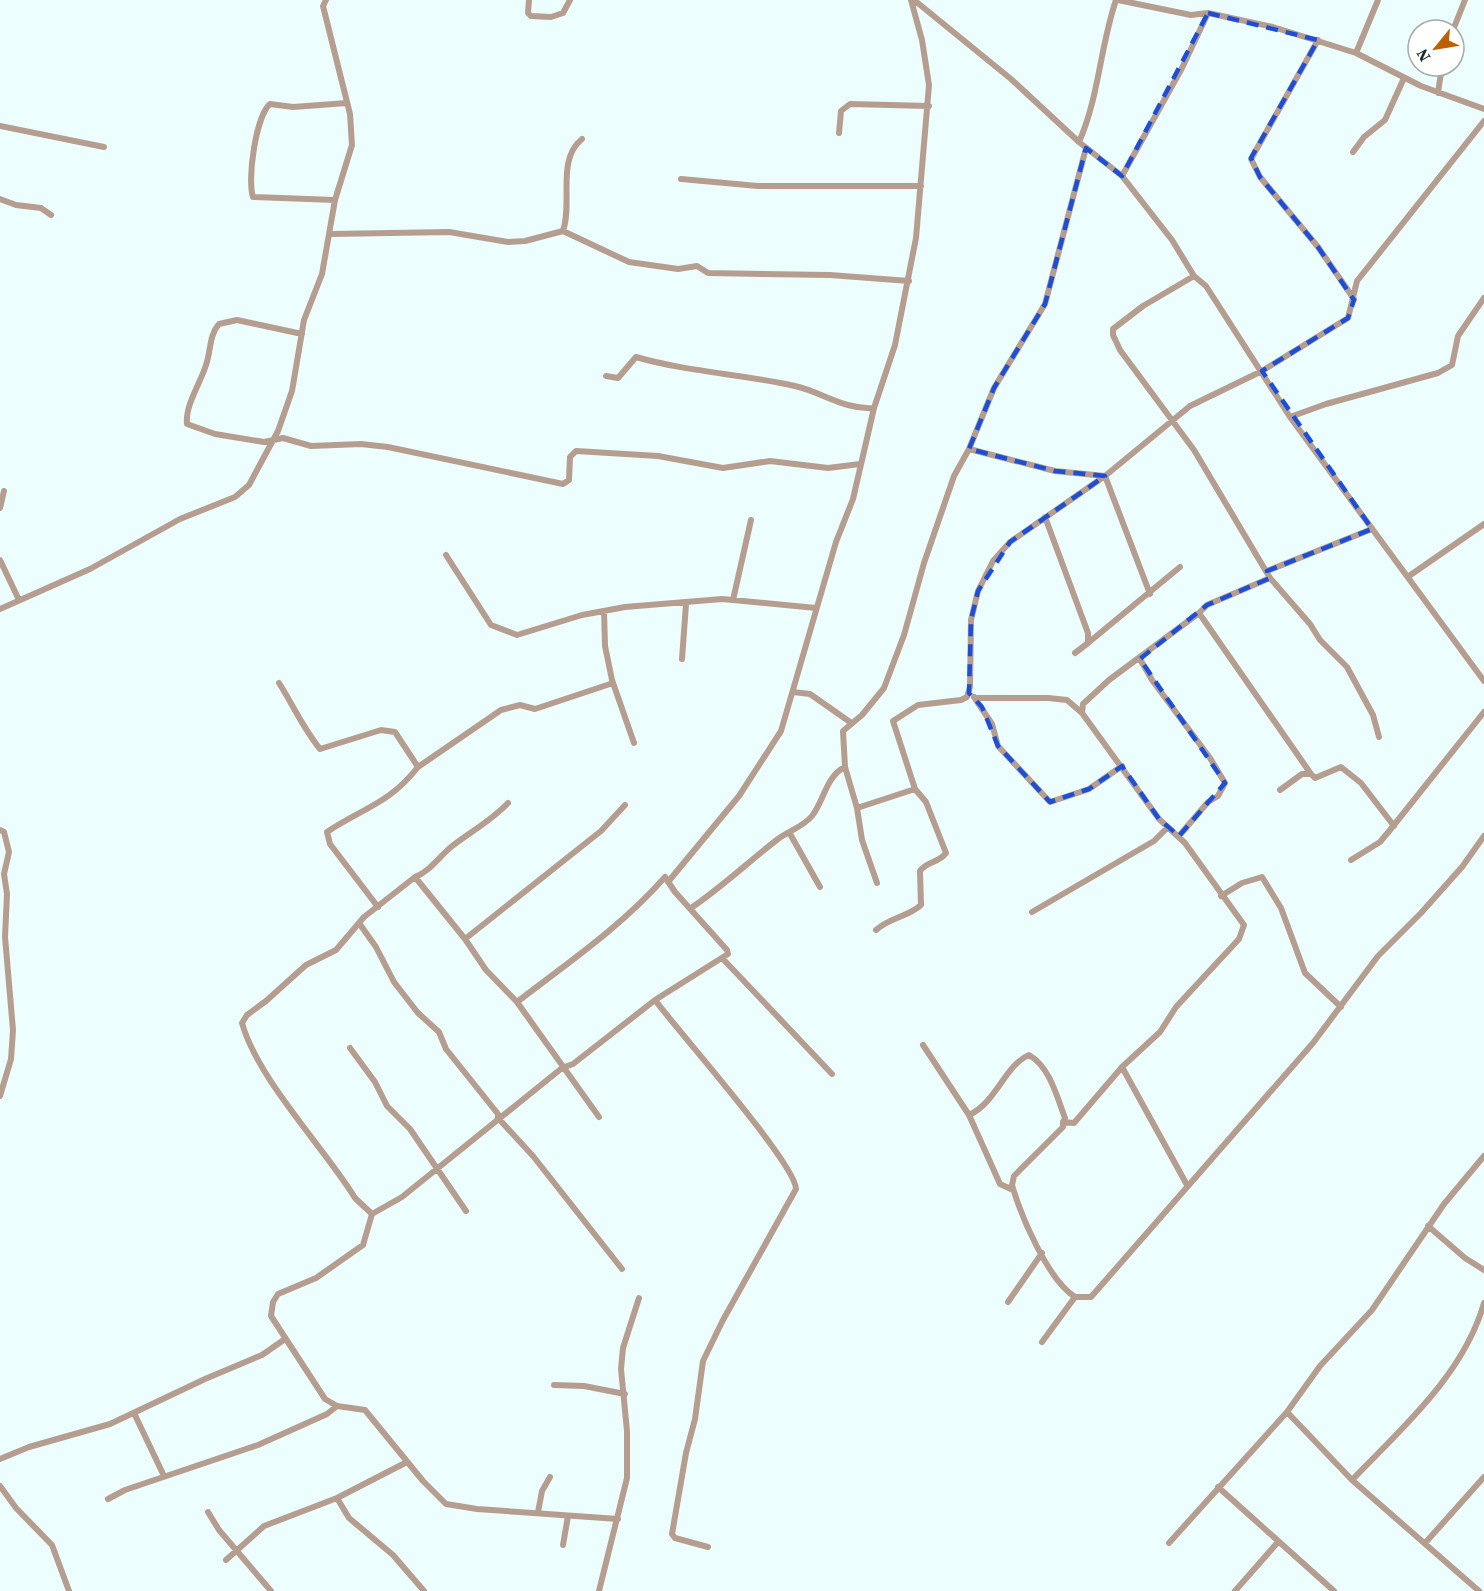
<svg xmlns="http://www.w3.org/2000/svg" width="1484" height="1591" viewBox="0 0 1484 1591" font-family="'Source Serif 4',serif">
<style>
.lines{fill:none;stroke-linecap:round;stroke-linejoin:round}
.minor{stroke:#b59e90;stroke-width:6}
.marked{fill:none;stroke:#1d4ed8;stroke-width:4.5;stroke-dasharray:12 8;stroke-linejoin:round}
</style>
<rect width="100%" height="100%" fill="#ecfffe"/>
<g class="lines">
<path class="minor" d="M 529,0 L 528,13 L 531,16 L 551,17 L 563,13 L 570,0
M 914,0 L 1011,79 L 1079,142 L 1122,176 L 1172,240 L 1194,276 L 1206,286 L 1290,417 L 1484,681
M 1118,0 L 1191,15 L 1208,13 L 1273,27 L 1356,53 L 1421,86 L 1484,109
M 1453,30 L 1465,0
M 1318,40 L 1251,159 L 1260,177 L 1318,247 L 1354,299
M 1356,53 L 1378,0
M 1438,93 L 1442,66
M 0,126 L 104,147
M 839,133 L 841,111 L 850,104 L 929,106
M 1079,142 C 1099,97 1100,47 1116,0
M 1353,152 L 1364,137 L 1385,120 L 1404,78
M 1122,176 L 1182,68 L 1208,13
M 681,179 L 758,186 L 921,186
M 0,199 L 16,205 L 41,208 L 51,215
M 335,200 L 253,197 C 247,179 256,116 270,104 L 293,107 L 347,103
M 563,231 C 573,202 556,160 582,139
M 331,234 L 449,232 L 508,242 L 525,241 L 563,231 L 629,262 L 678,269 L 697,266 L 708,273 L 830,275 L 909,281
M 1194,276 L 1143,306 L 1113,329 L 1113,335 L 1120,350 L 1194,450 L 1270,578 L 1310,624 L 1320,640 L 1347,667 L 1373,715 L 1379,737
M 302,334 L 237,320 L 219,324 C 209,335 211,351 206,365 C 201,382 185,405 187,424 L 215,434 L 264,442 L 283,438 L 311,446 L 361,444 L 388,447 L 563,484 L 569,480 L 570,457 L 576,451 L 658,456 L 723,468 L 770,461 L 828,468 L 860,464
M 606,376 L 618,378 L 636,357 C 688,372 742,374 795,386 C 822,392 844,410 874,408
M 1290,417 L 1326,404 L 1438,373 L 1452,365 L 1458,336 L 1484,298
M 969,449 L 1055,471 L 1105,476 L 1150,594
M 0,508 L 4,491
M 1045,517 L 1088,633 L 1088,643 L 1075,653
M 446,555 L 491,625 L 517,635 L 582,615 L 625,607 L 722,599 L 816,608
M 0,560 L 19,600
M 1267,571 L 1372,529
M 1409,576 L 1484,524
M 1270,578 L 1207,605 L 1199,613 L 1311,774 L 1315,778 L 1341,767 L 1361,783 L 1394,826
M 733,600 L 751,520
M 0,609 L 90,569 L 180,519 L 235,497 L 249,485 L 278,431 L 292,391 L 304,320 L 322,274 L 335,200 L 352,145 L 350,114 L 323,6 L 326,0
M 604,611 L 605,646 L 612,680 L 634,743
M 1088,643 L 1180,567
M 682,659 L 686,604
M 1140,659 L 1152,680 L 1210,758 L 1225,783 L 1218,796 L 1208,802 L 1179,836
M 279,683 C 293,705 303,728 320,749 L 381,730 L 395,732 L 418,767 C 389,804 363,808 327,832 L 330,844 L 378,907
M 793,692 L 810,694 L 850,722
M 974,697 L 992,724 L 998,746 L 1050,802 L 1089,789 L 1122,766
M 1082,713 L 1083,704 L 1109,680 L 1199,613
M 418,767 L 501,710 L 520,705 L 535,709 L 613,683
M 845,767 L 857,808 L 915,789
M 1280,790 L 1302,774 L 1311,774
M 508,803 C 491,821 470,832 451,847 C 439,857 429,872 415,877 L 465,939 L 486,970 L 517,1002
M 857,808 L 862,840 L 877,883
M 0,830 L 4,832 L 9,852 L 4,874 L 7,894 L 5,937 L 13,1030 L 11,1059 L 0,1096
M 789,832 L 820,887
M 1351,860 L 1380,842 L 1390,830 L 1484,712
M 415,877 L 364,917 L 336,950 L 306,965 L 266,1001 L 247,1015 L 242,1023 C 258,1080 323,1146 355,1198 L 372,1214 L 402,1197 L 562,1068 L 573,1064 L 655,1000 L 728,954 L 727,950 L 675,892 L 665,877
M 667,880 L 668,882 L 739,796 L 781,731 L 836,542 L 853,499 L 874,408 L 895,345 L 916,238 L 929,85 L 922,40 L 911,0
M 1221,896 L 1242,883 L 1262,877 L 1281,908 L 1305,973 L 1341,1007
M 691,908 C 722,887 748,862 778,839 C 789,831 804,826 812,816 C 824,801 826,776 845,767 L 843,731 L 862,715 L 884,688 L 904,635 L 924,563 L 954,476 L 969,449 L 994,388 L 1045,304 L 1086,148
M 1032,912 L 1154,841 L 1167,828
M 359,923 L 376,947 L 394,982 L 418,1013 L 439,1032 L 446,1049 L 498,1114 L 498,1118 L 533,1156 L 622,1269
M 876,930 C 890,917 908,917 921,905 L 920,871 C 927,861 939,863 946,853 L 926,802 L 915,789 L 893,721 L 918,705 L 961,700 L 967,697 L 970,687 L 971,620 L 978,591 L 993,561 L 1010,542 L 1105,476 L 1190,406 L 1262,371 L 1348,318 L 1357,281 L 1484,121
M 465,939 L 601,831 L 625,805
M 723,959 L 832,1074
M 655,1000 C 677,1030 796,1164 796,1189 L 723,1320 L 703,1361 L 695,1419 L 686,1453 L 672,1534 L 675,1538 L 708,1547
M 923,1045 L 969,1115 C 996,1103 1005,1065 1029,1055 C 1050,1067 1057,1097 1065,1118 L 1063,1122 L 1074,1123 L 1122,1067 L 1160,1032 L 1176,1007 L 1239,939 L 1244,925 L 1185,843 L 1159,819 L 1082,713 L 1067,700 L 1048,698 L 977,698
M 350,1048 L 375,1082 L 387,1106 L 410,1129 L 466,1211
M 1122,1067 L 1187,1185
M 969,1115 L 1000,1184 L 1013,1190
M 599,1117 L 517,1002 C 569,962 622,926 665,877
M 1063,1122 L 1063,1127 L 1014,1176 L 1012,1185 C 1021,1216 1048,1280 1075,1297 L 1091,1297 L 1313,1043 L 1378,956 L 1421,913 L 1462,867 L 1484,836
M 372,1214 L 363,1245 L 316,1278 L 278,1294 L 273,1302 L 271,1316 L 325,1399 L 337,1406 L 365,1410 L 423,1481 L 446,1504 L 477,1509 L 618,1519
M 1428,1226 L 1465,1258 L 1484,1270
M 1008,1302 L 1042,1253
M 1042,1342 L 1075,1297
M 554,1385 L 584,1386 L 625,1394
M 1287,1412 L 1352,1480 L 1479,1591
M 134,1413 L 164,1476
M 0,1459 L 29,1447 L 110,1424 L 205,1379 L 262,1355 L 285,1339
M 1352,1480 C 1402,1428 1464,1374 1484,1303
M 0,1486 L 16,1508 L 52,1545 L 69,1591
M 1218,1487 L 1334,1591
M 337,1498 L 349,1518 L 393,1555 L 424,1591
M 108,1499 L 125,1490 L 258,1445 L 327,1414 L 337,1406
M 208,1512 L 219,1530 L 271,1591
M 538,1512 L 542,1491 L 550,1477
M 1426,1542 L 1484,1477
M 1169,1543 L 1287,1412 L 1320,1366 L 1372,1310 L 1444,1204 L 1484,1156
M 563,1545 L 568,1516
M 226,1560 L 264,1526 L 337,1498 L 407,1462
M 599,1591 L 627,1478 L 627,1431 L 621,1369 L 623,1348 L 639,1298
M 1235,1591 L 1278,1542"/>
</g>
<path class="marked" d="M 1208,13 L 1318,40 L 1251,158 L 1260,177 L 1318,247 L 1354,300 L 1348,318 L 1262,371 L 1372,529 L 1267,571 L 1270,578 L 1207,605 L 1140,659 L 1225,783 L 1179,836 L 1159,819 L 1122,766 L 1089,789 L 1050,802 L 998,746 L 982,707 L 969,693 L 971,620 L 978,591 L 1010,542 L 1105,476 L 1055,471 L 969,449 L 994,388 L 1045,304 L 1086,148 L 1122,176 Z"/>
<g transform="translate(1436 48) rotate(240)"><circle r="28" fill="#ffffff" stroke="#a3aaaa" stroke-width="1.5"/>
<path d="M0-4.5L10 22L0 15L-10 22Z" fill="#bb6103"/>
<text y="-9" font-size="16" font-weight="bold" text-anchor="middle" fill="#192b2b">N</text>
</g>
</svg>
